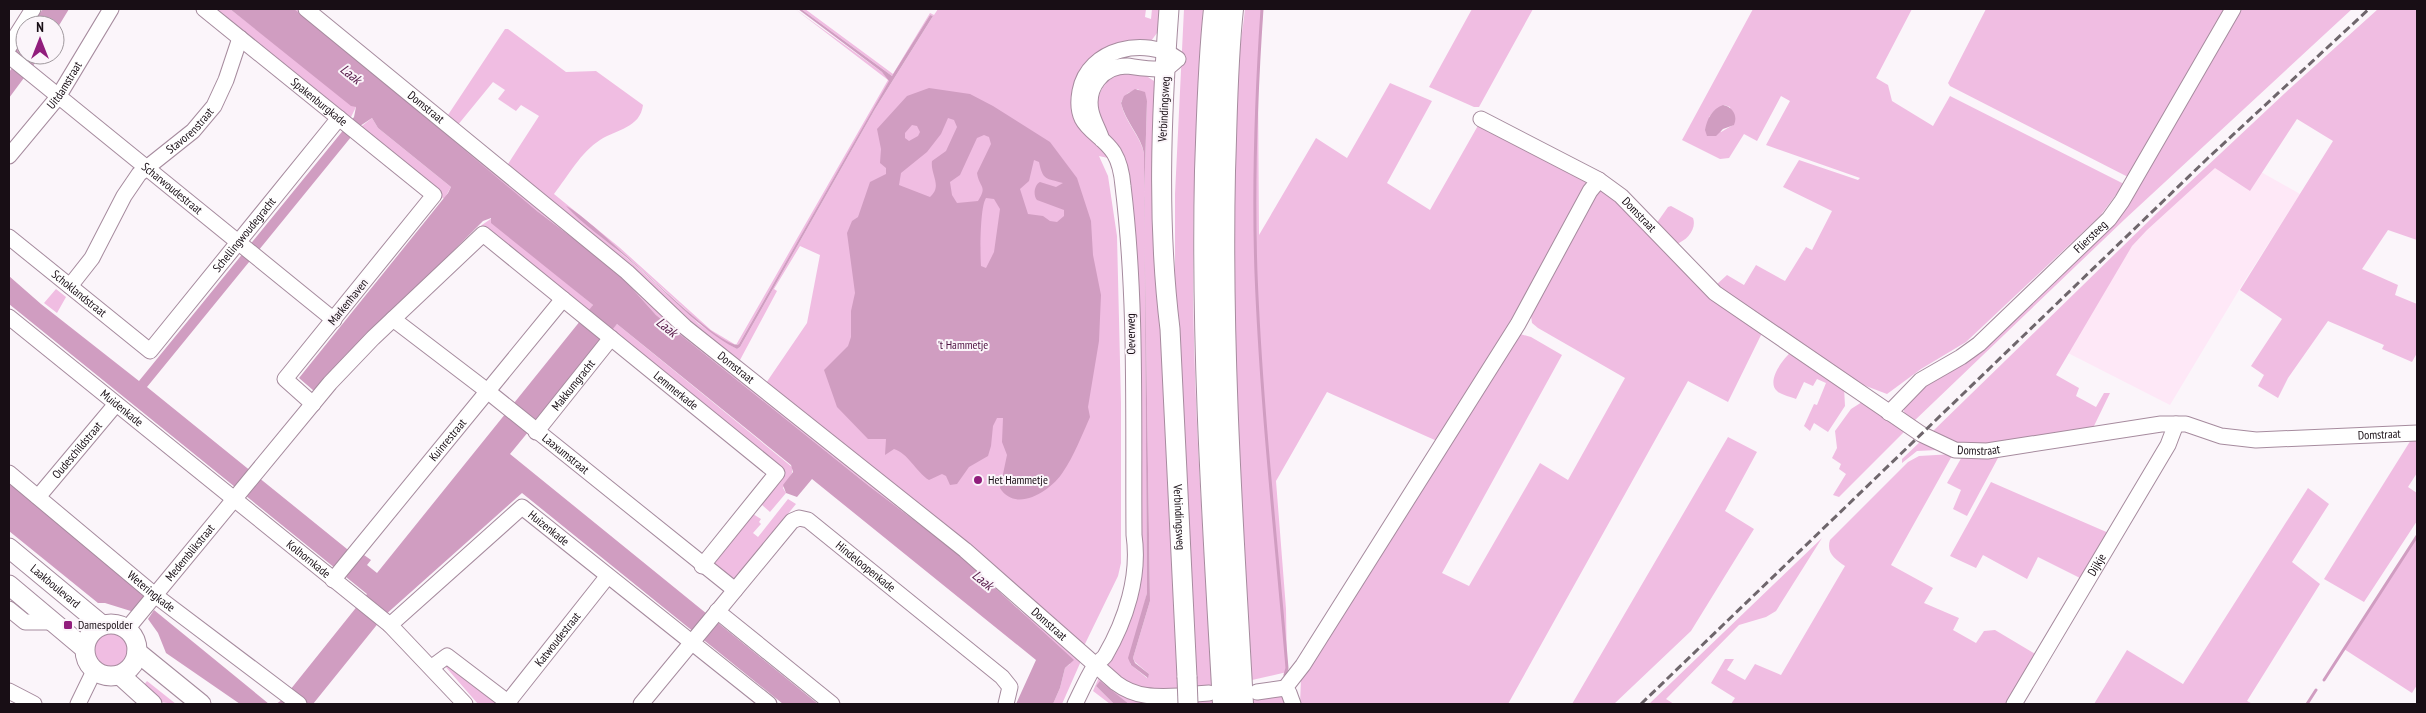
<svg xmlns="http://www.w3.org/2000/svg" width="2426" height="713" viewBox="0 0 2426 713" font-family="'PT Sans Narrow',sans-serif">
<style>
.built{fill:#fee8f7}
.green{fill:#f0bde2;fill-rule:evenodd}
.water{fill:#d09dc1;fill-rule:evenodd}
.lines{fill:none;stroke-linecap:round;stroke-linejoin:round}
.stream{stroke:#d09dc1;stroke-width:3}
.minor-casing{stroke:#a68b9e;stroke-width:17}
.major-casing{stroke:#a68b9e;stroke-width:21}
.highway-casing{stroke:#a68b9e;stroke-width:24}
.minor{stroke:#fff;stroke-width:15}
.major{stroke:#fff;stroke-width:19}
.highway{stroke:#fff;stroke-width:22}
.rail{stroke:#6f666c;stroke-width:3;stroke-dasharray:8 4;stroke-linecap:butt}
.major-bridge-casing{stroke:#a68b9e;stroke-width:21;stroke-linecap:butt}
.major-bridge{stroke:#fff;stroke-width:19}
.poi-dot{fill:#911d7c;stroke:#fbf5fa;stroke-width:2}
.labels{text-anchor:middle;stroke-width:4;stroke-linejoin:round;paint-order:stroke}
.street-label{font-size:12px;fill:#180e15;stroke:#fbf5fa}
.park-label{font-size:12px;fill:#501444;stroke:#fbf5fa}
.poi-label{font-size:12px;fill:#180e15;stroke:#fbf5fa;text-anchor:start}
.water-label{font-size:14px;font-style:italic;fill:#581c4b;stroke:#fbf5fa}
</style>
<rect width="100%" height="100%" fill="#fbf5fa"/>
<path class="built" d="M 2215,166 L 2261,172 L 2300,194 L 2242,285 L 2170,405 L 2068,353 L 2134,241 Z"/>
<path class="green" d="M 210,9 L 230,9 L 356,107 L 349,121 Z
M 294,9 L 300,9 L 962,553 L 1081,661 L 1062,704 L 1053,704 L 1060,688 L 1065,668 L 1070,664 L 1013,602 L 955,551 L 869,486 L 656,315 L 622,277 L 606,263 L 537,211 Z
M 795,9 L 882,72 L 889,78 L 889,82 L 739,344 L 730,345 L 737,349 L 740,347 L 875,109 L 933,16 L 930,15 L 894,74 L 892,76 L 801,9 L 805,9 L 893,74 L 930,13 L 934,15 L 938,9 L 1146,9 L 1145,17 L 1151,19 L 1152,9 L 1162,9 L 1160,29 L 1151,41 L 1090,63 L 1104,152 L 1108,158 L 1099,156 L 1108,176 L 1117,236 L 1121,403 L 1121,563 L 1118,576 L 1084,646 L 764,386 L 807,323 L 820,255 L 800,246 L 774,289 L 777,291 L 740,360 L 736,362 L 509,168 L 508,164 L 539,116 L 521,105 L 516,111 L 498,99 L 505,90 L 493,82 L 457,126 L 446,118 L 505,29 L 508,29 L 566,72 L 596,71 L 643,105 C 640,128 617,129 600,140 C 581,152 568,176 554,194 L 619,247 L 711,330 L 736,345 L 888,80 ZM 566,207 L 611,242 L 704,326 L 727,343 L 699,324 L 635,265 Z
M 1184,9 L 1203,9 C 1198,93 1193,177 1193,262 C 1193,409 1205,557 1213,704 L 1195,704 L 1178,386 L 1175,285 L 1175,194 Z
M 1245,9 L 1263,9 L 1258,80 L 1259,235 L 1316,138 L 1347,158 L 1390,83 L 1432,101 L 1387,183 L 1430,210 L 1480,122 L 1587,180 L 1512,322 L 1437,441 L 1327,392 L 1276,481 L 1286,609 L 1287,672 L 1252,680 C 1241,477 1225,273 1238,69 C 1239,49 1243,29 1245,9 Z
M 1472,9 L 1533,9 L 1479,107 L 1474,107 L 1429,87 Z
M 1753,9 L 1912,9 L 1876,78 L 1888,85 L 1892,101 L 1933,126 L 1950,96 L 2124,184 L 2100,216 L 1966,342 L 1921,369 L 1887,394 L 1858,383 L 1716,285 L 1727,275 L 1744,285 L 1756,265 L 1785,281 L 1806,247 L 1812,250 L 1832,211 L 1783,187 L 1799,160 L 1858,180 L 1860,178 L 1766,145 L 1790,101 L 1781,96 L 1757,141 L 1744,134 L 1729,158 L 1720,159 L 1682,140 ZM 1724,105 L 1730,107 L 1733,125 L 1721,132 L 1709,117 L 1714,111 Z
M 1986,9 L 2224,9 L 2128,177 L 1950,86 L 1948,83 Z
M 2239,9 L 2352,9 L 2125,219 L 1912,423 C 1904,415 1902,412 1906,401 L 2101,233 Z
M 2378,9 L 2417,9 L 2417,240 L 2388,230 L 2362,269 L 2398,285 L 2395,295 L 2417,304 L 2417,353 L 2412,362 L 2382,349 L 2384,345 L 2328,321 L 2288,378 L 2278,398 L 2258,386 L 2264,375 L 2251,366 L 2282,319 L 2240,290 L 2333,141 L 2297,119 L 2250,191 L 2215,168 L 2147,230 L 2132,246 L 2056,375 L 2079,388 L 2076,396 L 2096,407 L 2104,393 L 2110,393 L 2093,428 L 2017,444 L 1959,446 L 1932,432 L 2157,213 L 2285,93 Z
M 1121,74 L 1145,75 L 1157,83 L 1179,692 L 1142,692 L 1104,667 L 1135,589 L 1120,150 C 1113,141 1103,132 1100,121 C 1093,101 1101,80 1121,74 ZM 1138,89 L 1147,101 L 1144,201 L 1150,601 L 1133,658 L 1135,662 L 1149,674 L 1147,678 L 1130,664 L 1147,593 L 1144,153 C 1140,135 1124,121 1121,102 L 1128,93 Z
M 372,118 L 378,128 L 451,187 L 444,199 L 358,129 Z
M 1597,189 L 1603,190 L 1763,331 L 1728,402 L 1688,381 L 1508,704 L 1300,704 L 1301,679 L 1520,334 L 1531,337 L 1562,355 L 1442,573 L 1469,586 L 1540,463 L 1568,480 L 1625,378 L 1538,328 L 1532,323 L 1531,316 Z
M 1671,206 L 1693,218 C 1697,229 1687,241 1676,244 L 1656,224 L 1668,207 Z
M 492,218 L 492,221 L 593,305 L 587,315 L 479,227 Z
M 56,289 L 66,297 L 57,313 L 44,303 Z
M 617,324 L 792,467 L 792,473 L 783,488 L 786,493 L 770,512 L 761,504 L 784,475 L 609,332 Z
M 1791,352 L 1844,387 L 1845,406 L 1828,432 L 1814,423 L 1810,431 L 1804,426 L 1814,404 L 1817,405 L 1826,383 L 1817,379 L 1813,386 L 1804,382 L 1796,399 C 1791,397 1781,395 1777,391 C 1766,381 1783,359 1791,352 Z
M 1862,402 L 1907,429 L 1839,497 L 1833,495 L 1846,474 L 1839,469 L 1841,464 L 1832,458 L 1837,448 L 1835,431 L 1851,409 Z
M 2414,435 L 2417,435 L 2417,473 L 2408,487 L 2417,493 L 2417,521 L 2364,602 L 2324,579 Z
M 1728,437 L 1757,452 L 1725,511 L 1754,529 L 1691,631 L 1614,704 L 1572,704 Z
M 1922,440 L 1937,450 L 1917,451 L 1902,463 L 1902,459 Z
M 1953,454 L 1891,565 L 1933,588 L 1924,603 L 1959,618 L 1953,630 L 1976,643 L 1984,631 L 1995,630 L 2037,655 L 2007,704 L 1731,704 L 1735,698 L 1711,683 L 1725,659 L 1734,659 L 1727,670 L 1745,680 L 1755,664 L 1781,675 L 1845,566 C 1835,559 1826,553 1830,540 L 1908,462 L 1919,456 Z
M 1963,455 L 1997,456 L 1998,458 L 1967,516 L 1953,509 L 1961,490 L 1947,483 Z
M 1991,482 L 2111,534 L 2082,579 L 2038,557 L 2027,579 L 1983,555 L 1976,568 L 1950,556 Z
M 2308,488 L 2329,504 L 2292,562 L 2320,584 L 2247,701 L 2253,704 L 2094,704 L 2127,650 L 2183,684 Z
M 788,499 L 796,504 L 735,579 L 732,580 L 714,564 L 753,514 L 761,519 L 759,522 L 761,524 L 753,533 L 758,537 Z
M 2417,536 L 2417,685 L 2412,693 L 2344,649 Z
M 1822,538 L 1776,611 L 1766,617 L 1739,625 L 1666,699 L 1674,704 L 1649,704 Z
M89 650a21 21 0 1 1 42 0a21 21 0 1 1-42 0Z
M 447,662 L 500,704 L 478,704 L 444,665 Z
M 1099,677 L 1180,699 L 1180,704 L 1129,704 L 1100,682 L 1096,686 L 1114,704 L 1110,704 L 1093,691 Z
M 147,681 L 176,704 L 159,702 L 143,686 Z
M 1253,695 L 1283,695 L 1285,704 L 1253,704 Z"/>
<path class="water" d="M 43,9 L 69,9 L 55,32 L 55,25 L 31,25 Z
M 230,9 L 294,9 L 311,21 L 537,211 L 606,263 L 622,277 L 656,315 L 869,486 L 955,551 L 1074,660 L 1065,668 L 1060,688 L 1053,704 L 1016,704 L 1036,660 L 812,479 L 797,497 L 786,493 L 783,485 L 793,472 L 791,465 L 617,324 L 510,454 L 818,704 L 783,704 L 522,493 L 384,616 L 313,704 L 276,704 L 282,700 L 367,594 L 9,304 L 9,276 L 41,304 L 139,381 L 354,117 L 356,107 L 351,106 ZM 372,118 L 378,128 L 451,187 L 448,193 L 299,378 L 314,391 L 483,221 L 491,218 L 491,223 L 593,305 L 377,573 L 367,565 L 371,560 L 364,555 L 360,559 L 347,549 L 147,387 L 360,126 Z
M 798,9 L 801,9 L 892,76 L 930,15 L 933,16 L 875,109 L 740,347 L 737,349 C 697,328 667,292 633,263 C 612,244 585,227 566,206 C 595,219 721,354 739,344 L 889,81 L 882,72 Z
M 25,32 L 25,55 L 41,55 L 9,98 L 9,72 L 21,57 L 13,49 Z
M 929,88 L 970,94 L 993,106 L 1050,142 L 1077,178 L 1091,221 L 1093,255 L 1101,295 L 1099,341 L 1088,407 L 1090,417 C 1082,435 1074,456 1063,472 C 1052,490 1016,514 1000,488 L 1007,455 L 1002,442 L 1003,418 L 997,418 L 993,426 L 991,446 L 988,456 L 969,467 L 957,484 L 950,485 L 946,476 L 942,474 L 929,480 C 916,472 908,453 894,449 L 885,455 L 886,439 L 868,439 L 837,407 L 824,370 L 848,346 L 851,337 L 851,311 L 855,293 L 847,233 L 852,221 L 858,217 L 870,182 L 886,174 L 886,168 L 880,163 L 881,149 L 877,129 L 907,96 ZM 948,118 L 954,120 L 957,127 L 946,151 L 932,161 C 930,174 943,186 930,197 L 899,185 L 901,173 L 927,152 L 941,134 ZM 912,125 L 917,126 L 920,132 L 918,136 L 909,141 L 905,138 L 905,133 ZM 984,135 L 989,137 L 991,144 L 977,173 C 979,188 988,185 978,201 L 957,203 L 952,195 L 950,182 L 960,175 L 977,138 ZM 1034,160 L 1039,162 C 1043,181 1046,178 1063,183 L 1056,187 L 1040,182 C 1034,185 1033,196 1037,200 L 1064,210 L 1064,216 L 1057,222 L 1050,221 L 1043,216 L 1028,214 L 1020,189 L 1029,181 ZM 986,198 L 994,199 L 1000,209 L 994,252 L 986,268 L 981,266 C 980,252 980,207 986,198 Z
M 1135,89 L 1145,92 L 1147,101 L 1144,201 L 1150,601 L 1133,658 L 1135,663 L 1149,674 L 1148,678 L 1131,665 L 1128,658 L 1147,593 L 1144,153 C 1141,136 1125,121 1121,103 L 1124,96 Z
M 1723,105 C 1733,107 1738,116 1734,125 L 1723,129 L 1716,136 L 1707,136 L 1705,130 C 1707,119 1712,109 1723,105 Z
M 9,481 L 148,594 L 134,612 L 105,603 L 98,603 L 9,531 Z
M 154,610 L 269,704 L 240,704 L 166,653 L 158,633 L 148,619 Z
M 1100,681 L 1129,704 L 1114,704 L 1096,686 Z"/>
<g class="lines">
<path class="stream" d="M 1262,9 C 1256,96 1253,185 1256,273 C 1261,405 1276,537 1287,668 L 1285,675
M 2324,680 L 2417,536
M 2307,704 L 2316,690"/>
<defs>
<g id="minor">
<path id="s1" d="M 204,9 L 434,195 L 285,379 L 313,404"/>
<path id="s2" d="M 306,9 L 627,272 L 685,327 L 965,550 L 1116,683 C 1136,698 1156,697 1180,696"/>
<path d="M 9,47 L 33,9"/>
<path id="s3" d="M 9,56 L 334,320"/>
<path id="s4" d="M 1481,119 L 1599,180 L 1621,196 L 1715,293 L 1921,434 L 1955,450 L 1987,451 L 2161,424 L 2186,424 L 2221,436 L 2256,440 L 2417,433"/>
<path id="s5" d="M 9,156 L 58,97 L 111,9"/>
<path id="s6" d="M 9,237 L 150,351 L 339,118"/>
<path id="s7" d="M 70,286 L 92,258 L 124,196 L 139,174 L 193,131 L 214,106 L 226,80 L 240,38"/>
<path id="s8" d="M 9,317 L 390,625 L 465,704"/>
<path id="s9" d="M 393,319 L 486,390 L 735,590"/>
<path id="s10" d="M 1889,413 L 1921,380 L 1961,357 L 1979,344 L 2109,219 L 2122,201 L 2233,9"/>
<path id="s11" d="M 536,432 L 611,338"/>
<path id="s12" d="M 9,473 L 156,596 L 299,704"/>
<path id="s13" d="M 38,497 L 116,404"/>
<path id="s14" d="M 333,580 L 563,299"/>
<path d="M 9,609 L 25,622 L 54,622"/>
<path d="M 717,611 L 832,704"/>
<path id="s15" d="M 390,625 L 522,507 L 769,704"/>
<path id="s16" d="M 127,629 L 330,383 L 373,338 L 483,234 L 777,473 L 702,566"/>
<path d="M 432,667 L 447,656 L 510,704"/>
<path d="M 1285,688 L 1289,693 L 1293,704"/>
<path d="M 9,691 L 34,704"/>
<path d="M 1257,692 L 1285,688 L 1303,665 L 1518,324 L 1590,191 L 1599,180"/>
<path d="M 1195,694 L 1209,693"/>
<path id="s17" d="M 508,702 L 607,577"/>
<path d="M 78,704 L 94,671"/>
<path id="s18" d="M 641,704 L 792,521 L 799,518 L 808,520 L 1002,677 L 1010,687 L 1006,704"/>
<path d="M 1075,704 C 1081,692 1087,678 1094,667 C 1097,662 1102,660 1105,656 C 1126,620 1140,576 1134,535 C 1133,419 1137,301 1123,186 C 1122,174 1120,163 1114,153 C 1098,129 1073,129 1080,91 C 1088,48 1146,36 1178,59 C 1175,61 1170,67 1166,68 C 1158,71 1136,67 1127,66 C 1103,66 1086,87 1091,111 C 1093,121 1099,130 1102,140"/>
<path id="s19" d="M 2014,704 L 2168,445 L 2176,424"/>
</g>
<g id="major">
<path id="s20" d="M 1169,9 C 1161,116 1157,223 1170,329 L 1187,677"/>
<path id="s21" d="M 9,548 L 102,625"/>
<path d="M 9,585 L 84,648"/>
<circle cx="111" cy="650" r="26"/>
<path d="M 137,652 L 201,704"/>
<path d="M 120,675 L 152,704"/>
</g>
<path id="highway" d="M 1215,9 C 1209,63 1208,117 1206,171 C 1202,349 1214,527 1224,704
M 1232,9 C 1226,63 1226,117 1224,171 C 1220,349 1232,527 1242,704"/>
</defs>
<use href="#minor" class="minor-casing"/>
<use href="#major" class="major-casing"/>
<use href="#highway" class="highway-casing"/>
<use href="#minor" class="minor"/>
<use href="#major" class="major"/>
<use href="#highway" class="highway"/>
<path class="rail" d="M 1641,704 L 2208,158 L 2369,9"/>
<defs>
<path id="major-bridge" d="M 1187,677 L 1188,704"/>
</defs>
<use href="#major-bridge" class="major-bridge-casing"/>
<use href="#major-bridge" class="major-bridge"/>
</g>
<g class="poi-dot">
<circle cx="978" cy="480" r="5"/>
<rect x="63" y="620" width="10" height="10" rx="2.5"/>
</g>
<g class="labels">
<g class="street-label">
<text dy="4" stroke="none"><textPath href="#s5" startOffset="90">Uitdamstraat</textPath></text>
<text dy="4" stroke="none"><textPath href="#s1" startOffset="148">Spakenburgkade</textPath></text>
<text dy="4" stroke="none"><textPath href="#s2" startOffset="155">Domstraat</textPath></text>
<text transform="translate(1164 109) rotate(-87)" y="4">Verbindingsweg</text>
<text dy="4" stroke="none"><textPath href="#s7" startOffset="199">Stavorenstraat</textPath></text>
<text dy="4" stroke="none"><textPath href="#s3" startOffset="210">Scharwoudestraat</textPath></text>
<text dy="4" stroke="none"><textPath href="#s4" startOffset="186">Domstraat</textPath></text>
<text dy="4" stroke="none"><textPath href="#s6" startOffset="331">Schellingwoudegracht</textPath></text>
<text dy="4" stroke="none"><textPath href="#s10" startOffset="269">Fliersteeg</textPath></text>
<text dy="4" stroke="none"><textPath href="#s6" startOffset="90">Schoklandstraat</textPath></text>
<text transform="translate(348 302) rotate(-51)" y="4">Markenhaven</text>
<text transform="translate(1131 334) rotate(-91)" y="4">Oeverweg</text>
<text dy="4" stroke="none"><textPath href="#s2" startOffset="560">Domstraat</textPath></text>
<text dy="4" stroke="none"><textPath href="#s11" startOffset="60">Makkumgracht</textPath></text>
<text dy="4" stroke="none"><textPath href="#s16" startOffset="781">Lemmerkade</textPath></text>
<text dy="4" stroke="none"><textPath href="#s8" startOffset="145">Muidenkade</textPath></text>
<text dy="4" stroke="none"><textPath href="#s4" startOffset="1011">Domstraat</textPath></text>
<text dy="4" stroke="none"><textPath href="#s14" startOffset="181">Kuinrestraat</textPath></text>
<text dy="4" stroke="none"><textPath href="#s4" startOffset="606">Domstraat</textPath></text>
<text dy="4" stroke="none"><textPath href="#s13" startOffset="61">Oudeschildstraat</textPath></text>
<text dy="4" stroke="none"><textPath href="#s9" startOffset="219">Laaxumstraat</textPath></text>
<text dy="4" stroke="none"><textPath href="#s20" startOffset="509">Verbindingsweg</textPath></text>
<text dy="4" stroke="none"><textPath href="#s15" startOffset="211">Huizenkade</textPath></text>
<text dy="4" stroke="none"><textPath href="#s16" startOffset="99">Medemblikstraat</textPath></text>
<text dy="4" stroke="none"><textPath href="#s8" startOffset="385">Kolhornkade</textPath></text>
<text dy="4" stroke="none"><textPath href="#s19" startOffset="162">Dijkje</textPath></text>
<text dy="4" stroke="none"><textPath href="#s18" startOffset="328">Hindeloopenkade</textPath></text>
<text dy="4" stroke="none"><textPath href="#s21" startOffset="60">Laakboulevard</textPath></text>
<text dy="4" stroke="none"><textPath href="#s12" startOffset="185">Weteringkade</textPath></text>
<text dy="4" stroke="none"><textPath href="#s2" startOffset="965">Domstraat</textPath></text>
<text dy="4" stroke="none"><textPath href="#s17" startOffset="80">Katwoudestraat</textPath></text>
</g>
<g class="park-label">
<text x="963" y="349">'t Hammetje</text>
</g>
<g class="poi-label">
<text x="988" y="484">Het Hammetje</text>
<text x="78" y="629">Damespolder</text>
</g>
<g class="water-label">
<text transform="translate(351 74) rotate(39)" y="5">Laak</text>
<text transform="translate(667 327) rotate(39)" y="5">Laak</text>
<text transform="translate(983 580) rotate(39)" y="5">Laak</text>
</g>
</g>
<rect width="2426" height="713" fill="none" stroke="#180e15" stroke-width="20"/>
<g transform="translate(40 40)"><circle r="24" fill="#fbf5fa" stroke="#a0999e"/>
<path d="M0-4L9 19L0 12L-9 19Z" fill="#911d7c"/>
<text y="-8" font-size="14" font-weight="bold" text-anchor="middle" fill="#180e15">N</text>
</g>
</svg>
